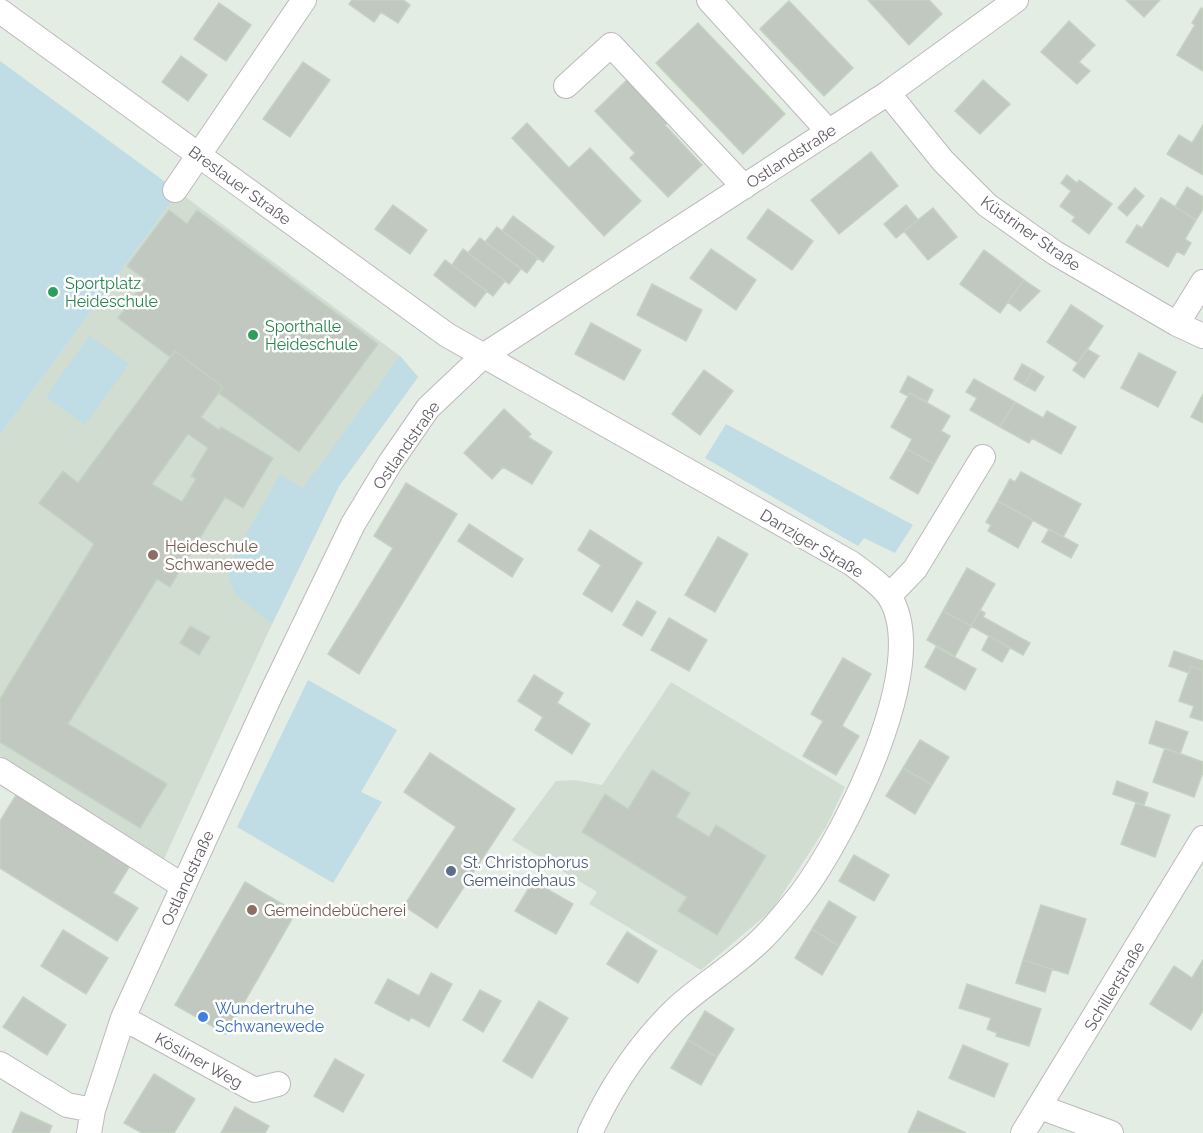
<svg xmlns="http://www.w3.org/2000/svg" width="1203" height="1133" viewBox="0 0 1203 1133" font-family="Raleway,sans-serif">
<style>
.education{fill:#d1ddd1}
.green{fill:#c0dce4}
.building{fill:#c0c8bf;stroke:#c3d2c1;stroke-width:1.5;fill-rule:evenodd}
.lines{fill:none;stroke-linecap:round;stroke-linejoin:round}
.minor-casing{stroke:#beb8bf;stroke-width:26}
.minor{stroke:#fff;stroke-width:24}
.leisure-dot{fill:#2e9e5b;stroke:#fff;stroke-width:2}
.education-dot{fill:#8d6e63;stroke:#fff;stroke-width:2}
.service-dot{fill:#5c6f8a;stroke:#fff;stroke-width:2}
.shop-dot{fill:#3f7fe0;stroke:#fff;stroke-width:2}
.labels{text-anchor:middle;stroke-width:5;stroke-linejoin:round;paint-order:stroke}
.street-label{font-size:16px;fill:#615b63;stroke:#fff}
.leisure-label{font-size:16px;fill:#27864d;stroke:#fff;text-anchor:start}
.education-label{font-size:16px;fill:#785e54;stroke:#fff;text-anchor:start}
.service-label{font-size:16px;fill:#4e5e75;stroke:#fff;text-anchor:start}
.shop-label{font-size:16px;fill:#366cbe;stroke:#fff;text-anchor:start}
</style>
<rect width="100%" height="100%" fill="#e3ede3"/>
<path class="education" d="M 179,192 L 400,356 L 418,377 L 339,486 L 272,624 L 163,861 L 0,756 L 0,435 Z
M 671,682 L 845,787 L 826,827 L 772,910 L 701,970 L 589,904 L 597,892 L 512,840 L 556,781 L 574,780 L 602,785 Z"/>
<path class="green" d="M 0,61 L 179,192 L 0,435 Z
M 89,336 L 129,364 L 85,425 L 46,397 Z
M 400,356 L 418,377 L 339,486 L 272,624 L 235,594 L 226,570 L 280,475 L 303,488 Z
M 726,424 L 913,525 L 895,553 L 864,538 L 858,546 L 705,458 Z
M 308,680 L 397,730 L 361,792 L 382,802 L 333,883 L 237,827 Z"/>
<path class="building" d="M 352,0 L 403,0 L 410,5 L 398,23 L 381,12 L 374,22 L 349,4 Z
M 868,0 L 929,0 L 942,14 L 909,45 Z
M 1126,0 L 1160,0 L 1144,17 Z
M 789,1 L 853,68 L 824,96 L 760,29 Z
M 219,3 L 251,25 L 226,61 L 194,39 Z
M 1201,8 L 1203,9 L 1203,71 L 1177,55 L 1195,25 L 1192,23 Z
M 1069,21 L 1095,45 L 1079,62 L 1090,71 L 1077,84 L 1041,52 Z
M 698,23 L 785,114 L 743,154 L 656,63 Z
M 181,56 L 207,75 L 188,101 L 162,82 Z
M 303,62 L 330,80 L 290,137 L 263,119 Z
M 630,77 L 671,120 L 665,125 L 702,165 L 668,197 L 630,158 L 635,153 L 595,111 Z
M 983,80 L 1010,104 L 980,134 L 955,111 Z
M 527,123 L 569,168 L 590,148 L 641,201 L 604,236 L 512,138 Z
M 1203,125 L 1203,175 L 1167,154 L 1179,135 L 1192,143 Z
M 871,152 L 898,186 L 839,234 L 811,200 Z
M 1067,175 L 1077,183 L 1079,180 L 1112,204 L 1089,234 L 1072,221 L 1075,217 L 1060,206 L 1071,191 L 1061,183 Z
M 1187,187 L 1203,197 L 1203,209 L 1196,220 L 1175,207 Z
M 1135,188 L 1144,196 L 1127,216 L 1118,208 Z
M 1161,198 L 1196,220 L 1185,239 L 1191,243 L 1184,255 L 1177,251 L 1168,267 L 1126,242 L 1137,225 L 1142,228 Z
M 393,205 L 427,230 L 410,254 L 375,229 Z
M 906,205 L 918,220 L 896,238 L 884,224 Z
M 933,208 L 957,237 L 928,260 L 904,231 Z
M 768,209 L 813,241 L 792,270 L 747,238 Z
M 169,210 L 187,224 L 197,210 L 378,344 L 299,452 L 219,393 L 223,387 L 175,351 L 170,357 L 118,318 L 146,280 L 127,266 Z
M 513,216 L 554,247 L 543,262 L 502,231 Z
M 497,227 L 538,258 L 527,273 L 485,242 Z
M 480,238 L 521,269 L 509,284 L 468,253 Z
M 463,249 L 505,281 L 493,296 L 452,265 Z
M 711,249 L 756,280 L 736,310 L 690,278 Z
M 984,250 L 1024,280 L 1000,313 L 960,284 Z
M 445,260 L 487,291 L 475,307 L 434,275 Z
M 1024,280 L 1040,291 L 1020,311 L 1008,302 Z
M 652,284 L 702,310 L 686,341 L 637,315 Z
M 1071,305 L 1103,326 L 1078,363 L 1047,342 Z
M 591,323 L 641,350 L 624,380 L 575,354 Z
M 1087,349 L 1099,356 L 1084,378 L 1073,370 Z
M 175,351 L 223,387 L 201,417 L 219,430 L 221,427 L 273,458 L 243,508 L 225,497 L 170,587 L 157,579 L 68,724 L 167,784 L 140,828 L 0,742 L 0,699 L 94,544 L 39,503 L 63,471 L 78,483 ZM 188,434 L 208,448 L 191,476 L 196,479 L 182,502 L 152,484 Z
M 1139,353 L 1176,372 L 1158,407 L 1121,388 Z
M 1022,364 L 1033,370 L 1024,385 L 1014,379 Z
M 704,370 L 733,391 L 700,435 L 672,414 Z
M 1033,370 L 1044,377 L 1035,391 L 1024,385 Z
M 908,376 L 933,390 L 927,402 L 910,393 L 908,396 L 900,392 Z
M 974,379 L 1015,402 L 1000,427 L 970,410 L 977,398 L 966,392 Z
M 910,393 L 950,416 L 941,431 L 950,436 L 934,464 L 907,449 L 912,439 L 891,427 Z
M 1203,394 L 1203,423 L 1191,417 Z
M 1015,402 L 1043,418 L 1047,411 L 1076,427 L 1061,454 L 1032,438 L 1029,443 L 1000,427 Z
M 504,409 L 531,434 L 528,437 L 552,452 L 532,484 L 503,467 L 492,479 L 464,453 Z
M 907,449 L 934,464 L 918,494 L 890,478 Z
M 1021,472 L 1081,504 L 1063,537 L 998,501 L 1010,479 L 1015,482 Z
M 406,483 L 457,514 L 359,674 L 328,654 L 393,548 L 374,536 Z
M 998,501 L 1033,520 L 1018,548 L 988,531 L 991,525 L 986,522 Z
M 469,524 L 523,559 L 512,577 L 458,541 Z
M 1049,529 L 1078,545 L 1071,558 L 1042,542 Z
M 590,530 L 642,563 L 612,612 L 583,594 L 601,565 L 578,550 Z
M 718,537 L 748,554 L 715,612 L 685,595 Z
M 967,568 L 995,584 L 971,626 L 943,611 Z
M 637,601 L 656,612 L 642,636 L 623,625 Z
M 980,610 L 985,613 L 983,617 L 1030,643 L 1023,655 L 971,626 Z
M 943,611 L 971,626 L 955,656 L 927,640 Z
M 669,618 L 707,640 L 689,671 L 651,650 Z
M 190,626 L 210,637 L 199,655 L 180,643 Z
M 989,636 L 1010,648 L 1002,662 L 982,650 Z
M 936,647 L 976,669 L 965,690 L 925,667 Z
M 1174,651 L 1203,661 L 1203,670 L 1191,666 L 1189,673 L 1169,666 Z
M 843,658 L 871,674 L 842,726 L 859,736 L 836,775 L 803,756 L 823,721 L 811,714 Z
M 1191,666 L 1203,670 L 1203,721 L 1190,717 L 1194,706 L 1179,701 Z
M 534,675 L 563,693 L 557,703 L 590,724 L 572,754 L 535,730 L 543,717 L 518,701 Z
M 1156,721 L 1188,732 L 1180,754 L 1149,743 Z
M 920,740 L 949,757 L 932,785 L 903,768 Z
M 1165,748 L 1203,762 L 1203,772 L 1194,797 L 1153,782 Z
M 430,753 L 515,809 L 437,928 L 404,906 L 456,827 L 404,792 Z
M 903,768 L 932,785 L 915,814 L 886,796 Z
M 652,770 L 690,793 L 676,817 L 709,837 L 716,825 L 766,856 L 717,935 L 678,911 L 687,897 L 582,832 L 605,794 L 628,809 Z
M 1117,781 L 1148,793 L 1144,805 L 1113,794 Z
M 18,792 L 131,864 L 113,893 L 138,908 L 117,941 L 0,868 L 0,821 Z
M 1136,803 L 1170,815 L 1155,857 L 1121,844 Z
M 854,855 L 889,875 L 874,901 L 839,881 Z
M 533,881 L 573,904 L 556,934 L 515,911 Z
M 245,882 L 296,912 L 226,1034 L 175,1005 Z
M 829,901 L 856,917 L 839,946 L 812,929 Z
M 1041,905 L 1086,919 L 1068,974 L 1023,960 Z
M 812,929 L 839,946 L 822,975 L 795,958 Z
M 63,930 L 108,958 L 86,994 L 41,966 Z
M 627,932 L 657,951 L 638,983 L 607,964 Z
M 1023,960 L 1052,969 L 1045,992 L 1016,983 Z
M 1203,960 L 1203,1011 L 1191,1030 L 1150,1004 L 1174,966 L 1192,978 Z
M 431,973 L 452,984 L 429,1027 L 411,1017 L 409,1021 L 375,1003 L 388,979 L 419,996 Z
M 967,984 L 1041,1009 L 1029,1046 L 996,1036 L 997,1033 L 987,1029 L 991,1018 L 959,1008 Z
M 480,990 L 501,1001 L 483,1032 L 463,1020 Z
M 23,997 L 66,1025 L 47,1055 L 3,1027 Z
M 539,1001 L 568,1018 L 532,1078 L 503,1061 Z
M 705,1011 L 734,1029 L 717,1057 L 688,1040 Z
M 688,1040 L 717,1057 L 701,1085 L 671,1068 Z
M 963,1045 L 1008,1064 L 994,1097 L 949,1078 Z
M 335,1059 L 364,1075 L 343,1112 L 314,1096 Z
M 154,1074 L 195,1099 L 174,1133 L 142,1133 L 124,1123 Z
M 235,1107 L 269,1126 L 265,1133 L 221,1133 Z
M 918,1111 L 966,1133 L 908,1133 Z
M 21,1112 L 52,1126 L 49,1133 L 12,1133 Z"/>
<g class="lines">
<defs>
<path id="minor" d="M 709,0 L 829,132
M 0,11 L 447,335 L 851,563 C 864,573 880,583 889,596 C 933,663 844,837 801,894 C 789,909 776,925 763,938 C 737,964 705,983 678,1007 C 641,1042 611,1087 590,1133
M 566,86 L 611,45 L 744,187
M 888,93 L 943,161 L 987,205 L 1055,253 L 1177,324 L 1203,336
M 175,190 L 304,0
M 1177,324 L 1203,282
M 889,596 L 915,569 L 983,457
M 0,770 L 183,886
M 123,1018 L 255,1090 L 278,1084
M 0,1064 L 67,1105 L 93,1110
M 1040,1107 L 1111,1133
M 89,1133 L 93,1110 L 123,1018 L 270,696 L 353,524 L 390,463 L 428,408 L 483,356 L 888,93 L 1016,0
M 1023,1133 L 1203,838"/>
</defs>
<use href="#minor" class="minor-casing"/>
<use href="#minor" class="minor"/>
</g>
<g class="leisure-dot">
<circle cx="53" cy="292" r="6"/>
<circle cx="253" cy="335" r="6"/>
</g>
<g class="education-dot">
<circle cx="153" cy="555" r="6"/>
<circle cx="252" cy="910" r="6"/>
</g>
<circle class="service-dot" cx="451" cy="871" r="6"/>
<circle class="shop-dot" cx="203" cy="1017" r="6"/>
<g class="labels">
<g class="street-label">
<text transform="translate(791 156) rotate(-33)" y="6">Ostlandstraße</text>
<text transform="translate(240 185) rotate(36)" y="6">Breslauer Straße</text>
<text transform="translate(1031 233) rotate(35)" y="6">Küstriner Straße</text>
<text transform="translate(406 445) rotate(-55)" y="6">Ostlandstraße</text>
<text transform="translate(812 543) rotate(31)" y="6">Danziger Straße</text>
<text transform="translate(187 878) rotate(-65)" y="6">Ostlandstraße</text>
<text transform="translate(1114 986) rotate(-59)" y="6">Schillerstraße</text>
<text transform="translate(199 1060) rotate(29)" y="6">Kösliner Weg</text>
</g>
<g class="leisure-label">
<text x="65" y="289">Sportplatz<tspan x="65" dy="18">Heideschule</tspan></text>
<text x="265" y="332">Sporthalle<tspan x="265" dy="18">Heideschule</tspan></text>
</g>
<g class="education-label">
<text x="165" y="552">Heideschule<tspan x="165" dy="18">Schwanewede</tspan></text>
<text x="264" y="916">Gemeindebücherei</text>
</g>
<g class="service-label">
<text x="463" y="868">St. Christophorus<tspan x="463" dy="18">Gemeindehaus</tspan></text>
</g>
<g class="shop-label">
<text x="215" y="1014">Wundertruhe<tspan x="215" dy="18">Schwanewede</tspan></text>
</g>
</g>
</svg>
